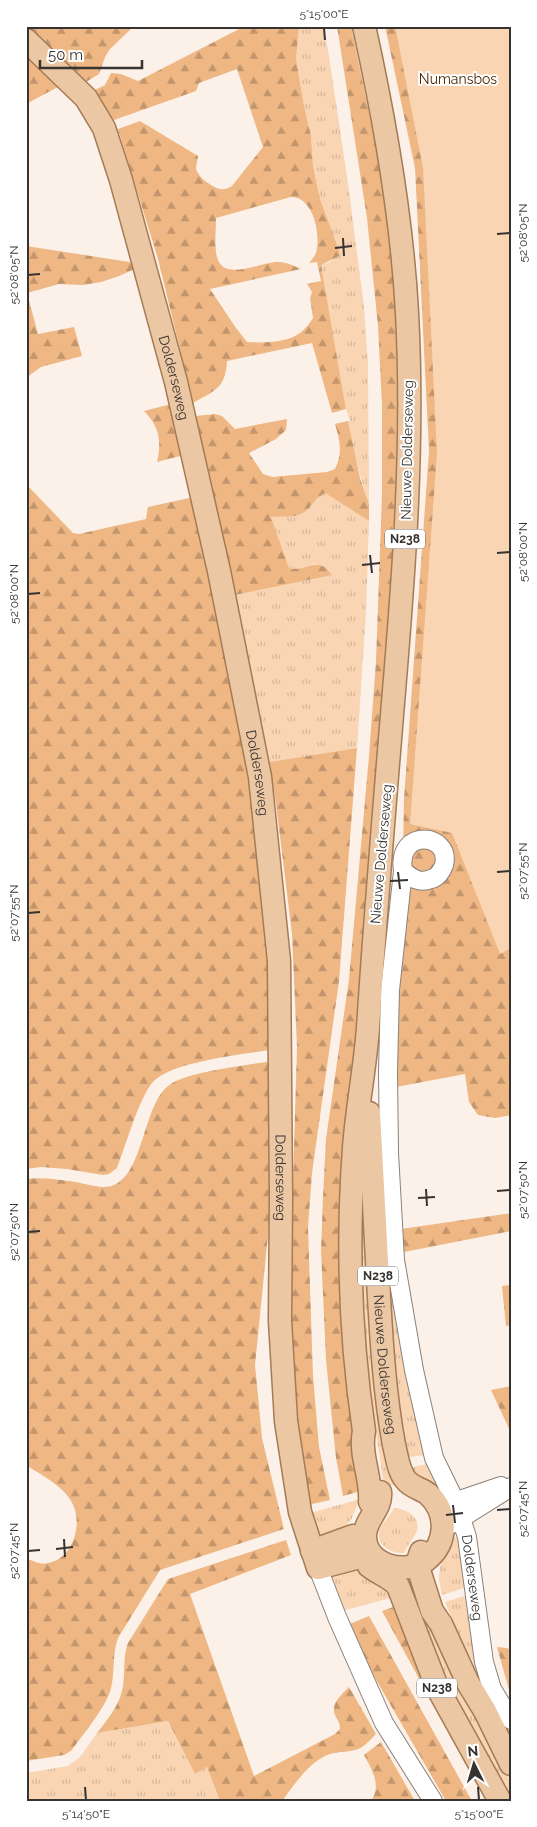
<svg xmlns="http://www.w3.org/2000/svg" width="537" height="1827" viewBox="0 0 537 1827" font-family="Raleway,sans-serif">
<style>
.grass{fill:url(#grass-tufts)}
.forest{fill:url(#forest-firs);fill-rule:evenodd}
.green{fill:#f9d5b4}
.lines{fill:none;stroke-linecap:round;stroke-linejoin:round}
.minor-casing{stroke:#8b8179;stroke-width:20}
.major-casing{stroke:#a47b54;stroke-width:25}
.minor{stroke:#fff;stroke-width:18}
.major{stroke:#ebc7a4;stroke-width:22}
.ticks{fill:none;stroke:#373330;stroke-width:2}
.labels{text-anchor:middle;stroke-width:4;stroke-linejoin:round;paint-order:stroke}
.shield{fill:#fff;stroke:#73706e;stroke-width:1}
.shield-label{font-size:12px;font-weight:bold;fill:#373330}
.park-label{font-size:14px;fill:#4c2900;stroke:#fff}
.street-label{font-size:14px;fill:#373330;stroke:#fff}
.neatline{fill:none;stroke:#373330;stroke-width:2}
.ticks-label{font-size:12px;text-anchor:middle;fill:#373330}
</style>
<defs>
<pattern id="grass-tufts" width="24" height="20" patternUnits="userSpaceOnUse" patternTransform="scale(1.25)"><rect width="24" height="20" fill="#f9d5b4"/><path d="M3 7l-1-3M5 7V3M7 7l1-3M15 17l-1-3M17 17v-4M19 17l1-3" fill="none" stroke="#d6b79b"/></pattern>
<pattern id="forest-firs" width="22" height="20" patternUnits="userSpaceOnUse" patternTransform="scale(1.25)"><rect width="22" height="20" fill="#eeb783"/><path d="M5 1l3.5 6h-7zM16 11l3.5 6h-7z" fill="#c2956c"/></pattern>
</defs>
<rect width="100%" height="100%" fill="#fcf1e8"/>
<path class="grass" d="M 299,26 L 323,26 L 328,50 L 348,183 L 364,307 L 368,365 L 369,504 C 360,477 353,450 348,421 L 350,421 L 346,409 L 321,265 L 330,262 L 340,253 L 320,199 L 313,166 L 311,136 L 304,106 L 296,59 Z
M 325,493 L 369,521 L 366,613 L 357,748 L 269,762 L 235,595 L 331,574 L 316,564 L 296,570 L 289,568 L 271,517 C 282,516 298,519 307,510 C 313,504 317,497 325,493 Z
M 363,1200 L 401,1484 L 384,1486 L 363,1347 L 357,1263 Z
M 386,1234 L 407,1380 L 425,1455 L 403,1458 L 393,1380 Z
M 432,1463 L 444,1491 L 438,1495 L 409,1468 Z
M 360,1499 L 351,1520 L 336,1536 L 325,1538 L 319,1535 L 310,1513 Z
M 394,1508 C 406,1509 423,1517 416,1533 C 413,1540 407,1545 404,1553 C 391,1554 374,1544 380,1528 C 384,1521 390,1516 394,1508 Z
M 459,1534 L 467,1587 L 442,1595 L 439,1580 L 440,1567 L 449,1542 Z
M 355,1566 L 394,1597 L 342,1611 L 329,1579 L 335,1574 Z
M 410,1578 L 511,1783 L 511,1801 L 449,1687 L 404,1581 Z
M 468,1595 L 480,1674 L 461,1640 L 445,1602 Z
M 168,1721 L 195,1774 L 207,1767 L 220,1801 L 26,1801 L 26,1773 L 68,1766 L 80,1757 L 97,1733 Z"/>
<path class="forest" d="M 28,26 L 132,26 L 132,28 L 110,49 L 105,57 L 99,74 L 86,82 Z
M 245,26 L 299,26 L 296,59 L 304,106 L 311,136 L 313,166 L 320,199 L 340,253 L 339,256 L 321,265 L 346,409 L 332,413 L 312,343 L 227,361 C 226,388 214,391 193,403 L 158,259 L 118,129 L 140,121 L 198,156 C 198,160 196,164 196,168 C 197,177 212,187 220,189 C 224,190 229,188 232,186 L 263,147 L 237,69 L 199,83 L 196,91 L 114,120 L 93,91 L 105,85 L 111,73 L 121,74 L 138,81 ZM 291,197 C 314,197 321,235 316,253 C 314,257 312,260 309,263 L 317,262 L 321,281 L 307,284 L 312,292 L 310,298 L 313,318 C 310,323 305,329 300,333 C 287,343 262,343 247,342 L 236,328 L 210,289 L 301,269 C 294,266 287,262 279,262 C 262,261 223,283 217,257 C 214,245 216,230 216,218 Z
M 337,26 L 351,26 L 378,156 L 387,210 L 396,286 L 402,467 L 344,1193 L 361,1491 L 343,1496 L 336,1458 L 326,1360 L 321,1250 L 323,1197 L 326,1139 L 349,979 L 369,756 L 376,661 L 382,494 L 382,405 L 378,326 L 367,218 Z
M 385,26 L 511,26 L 511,1115 L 495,1118 L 478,1115 L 469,1102 L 465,1074 L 396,1087 L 396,996 L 401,963 L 404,799 L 429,451 L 415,168 Z
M 26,52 L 60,86 L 26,104 Z
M 26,246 L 136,263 L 137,268 L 119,276 L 101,282 L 83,285 L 59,284 L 27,293 L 38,334 L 74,327 L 82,356 L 41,367 L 26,378 Z
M 171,404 L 184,455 L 157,462 C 162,441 159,426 144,411 Z
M 215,414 L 222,416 L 235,429 L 287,419 L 286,430 L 276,439 L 249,453 L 263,474 L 272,477 L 327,472 L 335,469 C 343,453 340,441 335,424 L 348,421 L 360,478 L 369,504 L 369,521 L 325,493 C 317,497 313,504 307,510 C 298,519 282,516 271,517 L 289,568 C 301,572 313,561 322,566 C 326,567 329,572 332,575 L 235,595 L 196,416 Z
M 26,484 L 73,533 L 79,534 L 146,519 L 148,507 L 194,497 L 261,835 L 276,1049 C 247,1054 170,1061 152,1083 C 138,1101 126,1145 117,1168 L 109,1174 L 103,1175 L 67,1169 L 41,1167 L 26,1169 Z
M 357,748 L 339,981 L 312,1173 L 308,1227 L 313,1376 L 319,1447 L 330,1500 L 308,1505 L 296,1418 L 292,1343 L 291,1248 L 297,1047 L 292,934 L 276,804 L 269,762 Z
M 271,1061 L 269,1225 L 255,1365 L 262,1438 L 284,1529 L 160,1570 L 118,1638 C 112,1654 115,1671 111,1688 C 107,1706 83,1734 72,1750 L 64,1755 L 26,1761 L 26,1558 C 33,1561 40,1565 48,1563 C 74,1559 84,1521 71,1501 C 62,1485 41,1475 26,1465 L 26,1179 C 42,1177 60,1180 76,1182 C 88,1184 102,1190 114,1185 C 144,1172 143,1106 168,1086 C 187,1071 246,1066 271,1061 Z
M 511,1213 L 511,1231 L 404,1252 L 401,1229 Z
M 511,1285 L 511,1325 L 506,1326 L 502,1286 Z
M 511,1386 L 511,1433 L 491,1390 Z
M 286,1540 L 291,1555 L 190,1594 L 254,1776 L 335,1734 L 340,1729 C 340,1723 338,1721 336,1717 C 329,1705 341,1695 349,1687 L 376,1734 C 372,1738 367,1744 362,1747 C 351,1754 336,1750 325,1756 C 307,1765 294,1785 282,1801 L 220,1801 L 207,1767 L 195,1774 L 168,1721 L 97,1733 C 107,1720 118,1707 122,1691 C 126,1676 122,1659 128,1643 L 168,1579 Z
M 396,1606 L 476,1778 L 480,1790 L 382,1611 Z
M 369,1616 L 472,1801 L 446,1801 L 345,1626 Z
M 497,1647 L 507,1648 L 511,1650 L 511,1697 Z
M 381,1742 L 415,1801 L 371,1801 C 382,1785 372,1770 364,1755 Z"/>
<path class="green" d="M 395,26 L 511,26 L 511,948 L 500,954 L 452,833 L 410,824 L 437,453 L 423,168 Z"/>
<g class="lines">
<defs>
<g id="minor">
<path id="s1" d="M 403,871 C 412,878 419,884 431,879 C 437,878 442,871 444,865 C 452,833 396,827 403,871 L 390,990 L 388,1072 L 389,1153 L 395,1260 L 414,1370 L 434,1458 L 456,1503 L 467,1537 L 484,1662 L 492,1689 L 511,1720"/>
<path d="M 445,1505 L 501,1486"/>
<path d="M 452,1524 L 511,1487"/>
<path d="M 318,1568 L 337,1617 L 384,1723 L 433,1801"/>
</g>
<g id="major">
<path d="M 364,26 C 385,121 402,217 407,313 C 414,443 404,573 393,703 C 384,811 375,920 368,1028 C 365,1068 357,1108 354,1148 C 347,1242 350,1337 364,1431 C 359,1455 372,1478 370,1502"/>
<path id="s2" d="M 26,40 L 86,98 L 104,128 L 121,180 L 176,382 L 219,571 L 260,777 L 279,961 L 281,1198 L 280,1321 L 286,1421 L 300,1512 L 318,1568 L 371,1554"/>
<path id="s3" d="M 369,1113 C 372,1169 375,1224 378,1279 C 381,1334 384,1391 394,1445 C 397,1456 398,1471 406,1480 C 411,1487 422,1489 428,1494 C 448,1512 448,1543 426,1560 C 406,1576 366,1566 365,1537 C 364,1519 382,1510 380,1492"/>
<path d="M 312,1551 L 353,1536"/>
<path d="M 421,1552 L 419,1558 L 419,1570 L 432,1611 L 441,1624 L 468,1683 L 485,1711 L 511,1764"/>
<path d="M 369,1566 C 379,1574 390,1577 398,1586 L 437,1687 L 500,1801"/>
</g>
</defs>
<use href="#minor" class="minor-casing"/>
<use href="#major" class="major-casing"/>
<use href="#minor" class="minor"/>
<use href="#major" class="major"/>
</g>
<path class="ticks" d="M 324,28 L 325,40M 497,234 L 510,233M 343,238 L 344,256M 335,248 L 352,246M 28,275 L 40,274M 497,553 L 510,552M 370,555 L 372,573M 362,565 L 380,563M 28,594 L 40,593M 398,872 L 400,889M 497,872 L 510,871M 390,881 L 408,880M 28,913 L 40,912M 426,1189 L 427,1206M 497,1191 L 510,1190M 418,1198 L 435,1197M 28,1232 L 40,1231M 453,1505 L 455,1523M 497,1510 L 510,1509M 446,1515 L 463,1513M 64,1539 L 65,1557M 56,1549 L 73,1547M 28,1551 L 40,1550M 85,1787 L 86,1800M 478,1787 L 479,1800"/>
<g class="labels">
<g class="shield">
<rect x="385" y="529.5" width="40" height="19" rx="4"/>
<rect x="358" y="1266.5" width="40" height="19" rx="4"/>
<rect x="417" y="1678.5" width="40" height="19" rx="4"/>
</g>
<g class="shield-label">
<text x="405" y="543">N238</text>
<text x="378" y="1280">N238</text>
<text x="437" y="1692">N238</text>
</g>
<g class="park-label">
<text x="458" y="84">Numansbos</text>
</g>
<g class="street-label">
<text dy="5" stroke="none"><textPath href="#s2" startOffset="378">Dolderseweg</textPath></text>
<text transform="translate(407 450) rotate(-89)" y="5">Nieuwe Dolderseweg</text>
<text dy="5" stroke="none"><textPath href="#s2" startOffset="782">Dolderseweg</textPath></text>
<text transform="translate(381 854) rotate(-85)" y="5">Nieuwe Dolderseweg</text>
<text dy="5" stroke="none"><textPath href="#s2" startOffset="1188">Dolderseweg</textPath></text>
<text dy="5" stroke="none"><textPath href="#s3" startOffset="252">Nieuwe Dolderseweg</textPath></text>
<text dy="5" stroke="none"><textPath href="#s1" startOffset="851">Dolderseweg</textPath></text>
</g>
</g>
<rect width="537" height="1827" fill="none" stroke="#ffffff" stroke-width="55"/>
<g transform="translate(474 1764) rotate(355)" stroke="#ffffff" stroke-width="4" paint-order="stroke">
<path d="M0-4L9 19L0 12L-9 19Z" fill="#373330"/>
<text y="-8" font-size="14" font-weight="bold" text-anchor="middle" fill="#373330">N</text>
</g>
<path d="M40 60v8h102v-8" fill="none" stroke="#373330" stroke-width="2.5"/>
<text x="48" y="60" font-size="15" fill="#373330" stroke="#ffffff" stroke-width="4" paint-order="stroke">50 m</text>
<rect x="28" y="28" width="482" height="1772" class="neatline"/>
<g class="ticks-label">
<text x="324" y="18">5°15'00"E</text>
<text transform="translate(523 233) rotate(-90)" y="4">52°08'05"N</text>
<text transform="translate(14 275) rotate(-90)" y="4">52°08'05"N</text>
<text transform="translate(523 552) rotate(-90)" y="4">52°08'00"N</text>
<text transform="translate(14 594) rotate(-90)" y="4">52°08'00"N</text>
<text transform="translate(523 871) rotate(-90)" y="4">52°07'55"N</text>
<text transform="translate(14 913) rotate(-90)" y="4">52°07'55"N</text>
<text transform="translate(523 1190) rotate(-90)" y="4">52°07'50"N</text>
<text transform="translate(14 1232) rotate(-90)" y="4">52°07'50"N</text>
<text transform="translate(523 1509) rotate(-90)" y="4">52°07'45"N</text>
<text transform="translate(14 1551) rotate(-90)" y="4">52°07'45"N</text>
<text x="86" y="1818">5°14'50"E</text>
<text x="479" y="1818">5°15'00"E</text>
</g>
</svg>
